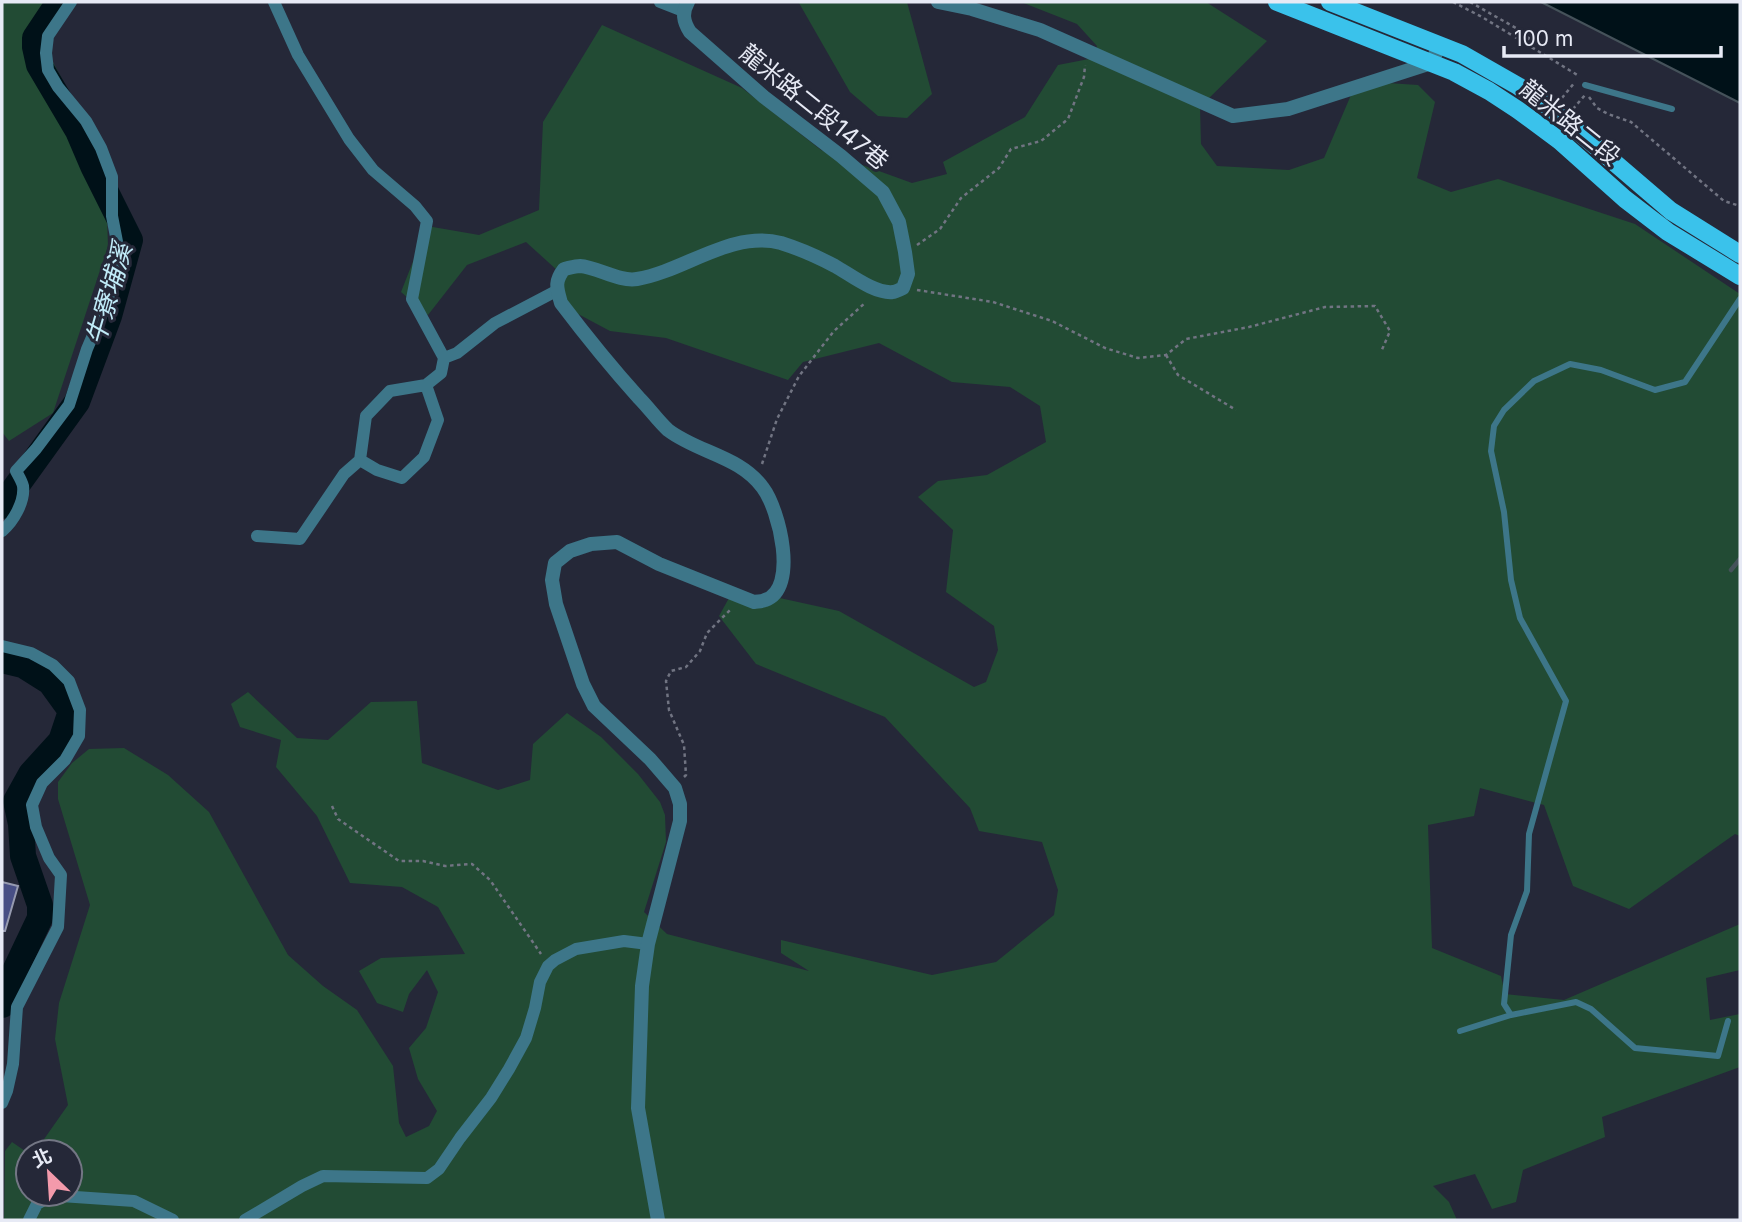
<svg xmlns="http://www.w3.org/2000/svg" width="1742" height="1222" viewBox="0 0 1742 1222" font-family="Inter,'Noto Sans TC',sans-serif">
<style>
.green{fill:#224b34}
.water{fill:#001118;stroke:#45525a;stroke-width:2}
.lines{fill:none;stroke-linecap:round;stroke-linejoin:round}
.stream{stroke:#45525a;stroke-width:4.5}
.river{stroke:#001118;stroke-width:26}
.building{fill:#484f85;stroke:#969aaf;stroke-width:2}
.path{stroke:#717482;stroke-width:2.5;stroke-dasharray:3.5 3.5;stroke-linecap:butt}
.service{stroke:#3d7689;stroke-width:6}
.minor{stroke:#3d7689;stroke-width:12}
.tertiary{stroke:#3d7689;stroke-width:14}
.primary{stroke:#3ac2eb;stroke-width:18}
.labels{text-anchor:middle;stroke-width:6;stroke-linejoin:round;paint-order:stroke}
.street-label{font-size:24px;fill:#e7eaf5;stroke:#252838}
.water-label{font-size:26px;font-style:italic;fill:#c0ebf8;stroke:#252838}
</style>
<rect width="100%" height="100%" fill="#252838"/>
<path class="green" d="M 2,2 L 53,2 L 44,14 L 40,38 L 105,159 L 108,246 L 53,413 L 9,441 L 2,432 Z
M 796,2 L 907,2 L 932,94 L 907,118 L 878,116 L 850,92 L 799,3 Z
M 1021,2 L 1206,2 L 1267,41 L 1200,107 L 1201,144 L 1217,166 L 1289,170 L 1324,158 L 1357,81 L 1418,85 L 1435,102 L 1417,178 L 1451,192 L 1498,179 L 1635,224 L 1740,294 L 1740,836 L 1735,834 L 1629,909 L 1573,886 L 1544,805 L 1480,788 L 1474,816 L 1428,825 L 1432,948 L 1501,976 L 1505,994 L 1564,1000 L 1740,924 L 1740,970 L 1706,978 L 1710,1020 L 1740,1014 L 1740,1067 L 1602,1117 L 1605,1137 L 1523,1170 L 1516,1202 L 1492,1209 L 1475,1174 L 1433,1186 L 1449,1202 L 1457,1220 L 4,1220 L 5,1151 L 12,1142 L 28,1153 L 28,1194 L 70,1194 L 70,1152 L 35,1152 L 68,1105 L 55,1039 L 59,1003 L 90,905 L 58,799 L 58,782 L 72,763 L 89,749 L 124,748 L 168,775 L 209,812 L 288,955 L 323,986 L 357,1010 L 393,1066 L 399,1123 L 406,1137 L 429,1126 L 437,1111 L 418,1079 L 409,1048 L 426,1028 L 438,992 L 427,970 L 409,994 L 403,1012 L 377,1003 L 359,971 L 381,958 L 465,954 L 438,907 L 402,887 L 350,883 L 317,816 L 276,767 L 281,740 L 240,727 L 231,704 L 248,692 L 297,738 L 328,740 L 371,702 L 417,701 L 422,763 L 498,790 L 530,780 L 533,744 L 567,713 L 601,737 L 638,774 L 660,802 L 665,815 L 666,842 L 644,912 L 667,934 L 809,971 L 781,953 L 781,940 L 932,975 L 996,962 L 1054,915 L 1058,890 L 1042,842 L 979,831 L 970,808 L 885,717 L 756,664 L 719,616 L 729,598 L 766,595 L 839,611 L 974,687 L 986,682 L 998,650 L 994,626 L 946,592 L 953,530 L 918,497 L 938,481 L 987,475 L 1046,442 L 1040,406 L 1010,387 L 952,382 L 879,343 L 803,362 L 788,380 L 666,338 L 610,331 L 565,307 L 558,271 L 526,242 L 467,265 L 428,315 L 401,292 L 427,226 L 479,235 L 539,210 L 543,122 L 602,25 L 742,88 L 821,150 L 912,183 L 947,174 L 943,162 L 1025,117 L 1058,65 L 1094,58 L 1097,46 L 1077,24 Z"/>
<path class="water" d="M 1541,2 L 1740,2 L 1740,103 Z"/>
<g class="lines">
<path class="stream" d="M 1731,570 L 1740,559"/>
<path class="river" d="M 2,506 L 77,402 L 109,316 L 130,240 L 93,166 L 78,131 L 39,65 L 35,47 L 35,38 L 59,2
M 2,660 L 23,665 L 50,682 L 71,711 L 61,741 L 31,774 L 16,801 L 21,824 L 23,856 L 40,905 L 40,918 L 2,998 L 2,1005"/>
</g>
<path class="building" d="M 2,882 L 18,886 L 5,931 L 2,931 Z"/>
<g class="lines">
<path class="path" d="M 1453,2 L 1482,17 L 1579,76
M 1470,2 L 1530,36 L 1526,43
M 1589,97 L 1597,108 L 1608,114 L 1631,122 L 1724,201 L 1740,206
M 1562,98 L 1575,82
M 1573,109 L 1585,95
M 917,245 L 940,229 L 961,198 L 999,168 L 1011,149 L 1041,141 L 1068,119 L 1084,77 L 1085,65
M 917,290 L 993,302 L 1052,321 L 1105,348 L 1138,358 L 1166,355 L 1186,339 L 1249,327 L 1325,307 L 1375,306 L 1390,331 L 1381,352
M 1166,355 L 1178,375 L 1236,410
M 762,464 L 777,419 L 799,376 L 834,331 L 866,302
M 684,777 L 686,775 L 684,745 L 669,710 L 666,681 L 671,671 L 686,667 L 700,651 L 707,633 L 732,608
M 332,806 L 338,819 L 399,861 L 423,861 L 445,866 L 472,864 L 490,880 L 541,954"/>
<path class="service" d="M 1585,85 L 1672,109
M 1728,1021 L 1718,1056 L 1635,1048 L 1591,1009 L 1576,1002 L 1511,1015 L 1504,1004 L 1511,935 L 1527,891 L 1529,834 L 1566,701 L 1520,618 L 1511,580 L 1504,512 L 1491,451 L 1494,426 L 1504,410 L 1534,381 L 1570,364 L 1601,370 L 1655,390 L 1685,382 L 1740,299
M 1460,1031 L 1511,1015"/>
<path class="minor" d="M 274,2 L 298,55 L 349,139 L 373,170 L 415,206 L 427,221 L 412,299 L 444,358 L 457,353 L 495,323 L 558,290
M 660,2 L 683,11
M 360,460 L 377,470 L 402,478 L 424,457 L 438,420 L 426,385
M 2,531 C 13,522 25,502 23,486 C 22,481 18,475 16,471 L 36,449 L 69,405 L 87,349 L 108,300 L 119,252 L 112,216 L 112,177 L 101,148 L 86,121 L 58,87 L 48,70 L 46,53 L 48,36 L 71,2
M 257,536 L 300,539 L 344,474 L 360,460 L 366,416 L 390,391 L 426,385 L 441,373 L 444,358
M 2,646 L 31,653 L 53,665 L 69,681 L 80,710 L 79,736 L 65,760 L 42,783 L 32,805 L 36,827 L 49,858 L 61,875 L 58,927 L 17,1007 L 13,1064 L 7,1091 L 2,1103
M 29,1220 L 37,1204 L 49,1197 L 61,1196 L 134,1201 L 173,1220
M 245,1220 L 302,1186 L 323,1176 L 427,1178 L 439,1169 L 460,1138 L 491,1098 L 509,1069 L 526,1038 L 535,1008 L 540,982 L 548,966 L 555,960 L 576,949 L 624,941 L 648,944"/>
<path class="tertiary" d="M 938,2 L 972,9 L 1040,30 L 1233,116 L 1288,109 L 1431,63 L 1440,45
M 658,1220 L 638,1108 L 642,986 L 648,944 L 680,821 L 680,804 L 675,788 L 650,759 L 594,706 L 583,684 L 556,604 L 552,580 L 555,563 L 570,551 L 591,544 L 617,542 L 659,564 L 754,602 C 757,601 761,602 765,600 C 799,589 779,509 763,488 C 740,456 698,453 668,430 C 658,421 649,408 639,398 C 612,368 586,336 561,303 C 557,288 554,282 564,269 C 569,268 575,266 580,266 C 597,267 619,282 637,279 C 685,271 731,230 781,243 C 800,249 818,257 835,266 C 851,275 875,294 893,292 C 895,292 901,289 903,288 L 908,274 L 905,252 L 899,222 L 883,192 L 841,156 L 764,97 L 690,32 C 683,21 682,13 688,2"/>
<path class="primary" d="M 1277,2 L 1454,72 L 1489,91 L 1518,110 L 1560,141 L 1625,199 L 1668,232 L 1740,276
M 1330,2 L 1462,54 L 1518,86 L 1552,109 L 1671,211 L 1740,254"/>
</g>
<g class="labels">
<g class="street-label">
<text transform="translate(814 107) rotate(39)" y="8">龍米路二段147巷</text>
<text transform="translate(1570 123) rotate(39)" y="8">龍米路二段</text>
</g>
<g class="water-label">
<text transform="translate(109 294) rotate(-74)" y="9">牛寮埔溪</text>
</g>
</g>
<rect width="1742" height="1222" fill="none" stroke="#e7eaf5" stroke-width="7"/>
<g transform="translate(49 1173) rotate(335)"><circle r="33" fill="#252838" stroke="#737684" stroke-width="2"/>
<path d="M0-5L12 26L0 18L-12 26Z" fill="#f39aab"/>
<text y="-10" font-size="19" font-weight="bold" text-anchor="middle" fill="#e7eaf5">北</text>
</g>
<path d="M1504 46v10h217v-10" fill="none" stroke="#e7eaf5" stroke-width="3.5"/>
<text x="1514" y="46" font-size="21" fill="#e7eaf5" stroke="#252838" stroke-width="5" paint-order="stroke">100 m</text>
</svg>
